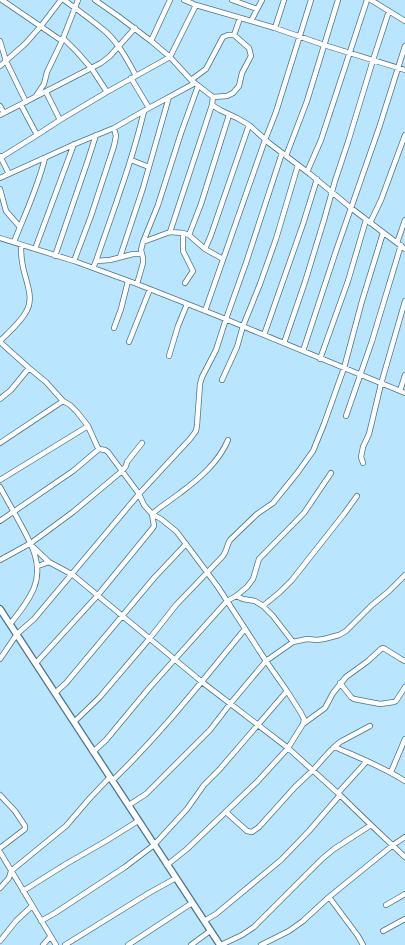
<svg xmlns="http://www.w3.org/2000/svg" width="405" height="945" viewBox="0 0 405 945" font-family="Arial,sans-serif">
<style>
.lines{fill:none;stroke-linecap:round;stroke-linejoin:round}
.minor-casing{stroke:#4a7488;stroke-width:6}
.tertiary-casing{stroke:#4a7488;stroke-width:8}
.minor{stroke:#fff;stroke-width:4.5}
.tertiary{stroke:#fff;stroke-width:5.5}
</style>
<rect width="100%" height="100%" fill="#b9e6fe"/>
<g class="lines">
<defs>
<path id="minor" d="M 2,0 L 62,41
M 64,0 C 78,10 93,21 106,32 C 119,44 128,61 136,76
M 95,0 L 118,16 L 151,41 L 170,57 L 191,80 L 213,97 L 212,105 L 220,110 L 237,118 L 249,125 L 269,143 L 310,174 L 351,208 L 405,249
M 184,0 L 196,5 L 275,28 L 324,45 L 405,70
M 232,0 L 257,9
M 371,0 L 405,21
M 251,21 L 262,0
M 275,28 L 284,0
M 63,38 L 77,52 L 92,69 L 107,92
M 0,41 L 6,61 L 26,102
M 151,41 L 170,0
M 0,66 L 25,44 L 41,26 L 61,0
M 131,78 L 149,108
M 191,80 L 206,69 L 223,37 L 228,35 L 234,35
M 46,92 L 60,120
M 36,96 L 44,84 L 47,72 L 62,41 L 78,0
M 213,97 L 227,96 L 233,93 L 239,86 L 242,73 L 251,56 L 249,48 L 234,35 L 240,18
M 21,105 L 37,135
M 0,106 L 4,113
M 0,115 L 101,63 L 110,56 L 135,28
M 0,156 L 9,174
M 286,156 L 307,101 L 338,0
M 0,158 L 37,135 L 60,120 L 107,92 L 170,57 L 196,5
M 131,160 L 149,167
M 307,172 L 321,140 L 367,0
M 0,178 L 75,144 L 114,128 L 149,108 L 195,83
M 0,189 L 6,211 L 20,227
M 370,223 L 381,200 L 405,135
M 170,232 L 212,105
M 183,233 L 183,251 L 193,271 L 185,283
M 189,235 L 201,204 L 229,115
M 0,238 L 74,261 L 137,284 L 218,316 L 405,393
M 14,242 C 25,214 38,187 45,158
M 143,242 L 170,232 L 183,233 L 189,235 L 205,249 L 223,259
M 397,243 L 405,220
M 35,249 L 74,144
M 205,249 L 211,235 L 249,125
M 55,256 L 87,163 L 96,135
M 120,257 L 143,188 L 169,97
M 74,261 L 91,216 L 114,146 L 116,136 L 114,128
M 96,261 L 110,260 L 133,254 L 142,254
M 93,268 L 96,261 C 113,211 132,162 144,111
M 137,284 L 143,263 L 143,258 L 141,250 L 143,242 L 158,205 L 181,133 L 198,86
M 205,311 L 265,140 L 276,112 L 311,0
M 114,328 L 121,309 L 128,281
M 264,335 L 303,224 L 317,179
M 0,341 C 9,332 22,321 27,310 C 35,296 23,275 22,261 C 21,255 21,250 21,245
M 0,342 L 29,368 L 46,382 L 63,401 L 70,405 L 77,412 L 88,426 L 97,446 L 99,449 L 105,450 L 108,452 L 139,494 L 144,505 L 152,514 L 161,519 L 176,531 L 186,544 L 218,587 L 266,661 L 287,691 L 301,713 L 304,719 L 303,724 L 288,748 L 257,782 L 187,849 L 167,865
M 129,342 L 150,289
M 284,343 L 305,282 L 324,220 L 335,181 L 348,142 L 373,60 L 389,11
M 303,351 L 336,251 L 379,128 L 405,46
M 169,356 L 178,326 L 187,304
M 320,359 L 348,281 L 366,220
M 222,380 L 237,347 L 243,326 L 260,284 L 276,239 L 298,165
M 400,391 L 405,375
M 0,399 L 11,390 L 29,368
M 346,416 L 372,341 L 401,245
M 0,443 L 63,401
M 363,463 L 361,457 L 363,447 L 369,434 L 381,384 L 405,301
M 0,480 L 88,426
M 0,487 C 7,500 14,512 21,525 C 32,545 43,565 34,588 C 28,602 19,613 10,624
M 0,521 L 73,471 L 99,449
M 33,547 L 49,562 L 73,575 L 202,682 L 288,748 L 340,795 L 371,825 L 405,857
M 0,560 L 31,543 L 73,512 L 122,471 L 126,466 L 127,462 L 142,443
M 38,566 L 49,562
M 236,596 L 243,599 L 255,601 L 263,606 L 273,616 L 293,642
M 263,606 L 280,592 L 292,580 L 344,514 L 357,496
M 0,659 L 17,634 L 34,619 L 139,494 L 190,439 L 196,431 L 197,425 L 200,384 L 202,377 L 216,350 L 226,319 L 246,263 L 282,153
M 36,663 L 98,595 L 152,529 L 154,526 L 152,514 C 161,506 171,500 180,493 C 199,479 219,462 228,440
M 340,683 L 351,697 L 354,699 L 380,704 L 394,702 L 396,701 L 405,687
M 55,693 L 66,683 L 154,578 L 186,544
M 74,722 L 99,698 L 150,638 L 176,605 L 223,556 C 227,550 227,545 230,540 L 257,514 L 273,503 L 298,472 L 313,451 L 324,424 L 344,368 L 362,301 L 383,233
M 303,724 L 325,708 L 333,693 L 346,677 L 368,661 L 381,649 L 383,648 L 385,649 L 401,659 L 405,661
M 333,748 L 340,742 L 370,726
M 93,752 L 106,740 L 150,687 L 227,601 L 236,596 L 247,587 L 253,579 L 259,559 L 304,513 L 331,473
M 391,772 L 405,739
M 112,781 C 161,734 202,681 245,629
M 338,793 L 367,761
M 0,795 L 15,811 L 25,826 L 25,829 L 0,848
M 129,805 L 146,794 L 210,730 L 230,704 L 266,661 L 293,642 L 307,639 L 317,640 L 324,639 L 339,635 L 346,631 L 372,605 L 388,592 L 405,575
M 226,812 L 247,831 L 252,832 L 259,827 L 295,787 L 313,770 L 330,751 L 333,748 L 337,748 C 360,758 383,767 405,781
M 0,852 L 56,945
M 0,888 L 9,878 L 11,871 L 66,826 L 90,798 L 110,777
M 23,891 L 66,864 L 106,841 L 138,821
M 329,897 L 358,936 L 363,945
M 386,905 L 405,894
M 41,921 L 55,913 L 125,867 L 154,845 L 187,809 L 204,785 L 219,770 L 287,691
M 204,921 L 216,914 L 281,860 L 309,831 L 340,795
M 383,931 L 405,919
M 0,941 L 16,921 L 32,906
M 43,945 L 50,937
M 65,945 L 149,893 L 176,878
M 128,945 L 192,903
M 191,945 L 210,931
M 221,945 L 242,935 L 254,927 L 323,858 L 334,849 L 371,825
M 261,945 L 289,931 L 303,921 L 329,897 L 393,845 L 405,837"/>
<path id="tertiary" d="M 0,609 L 220,945"/>
</defs>
<use href="#minor" class="minor-casing"/>
<use href="#tertiary" class="tertiary-casing"/>
<use href="#minor" class="minor"/>
<use href="#tertiary" class="tertiary"/>
</g>
</svg>
